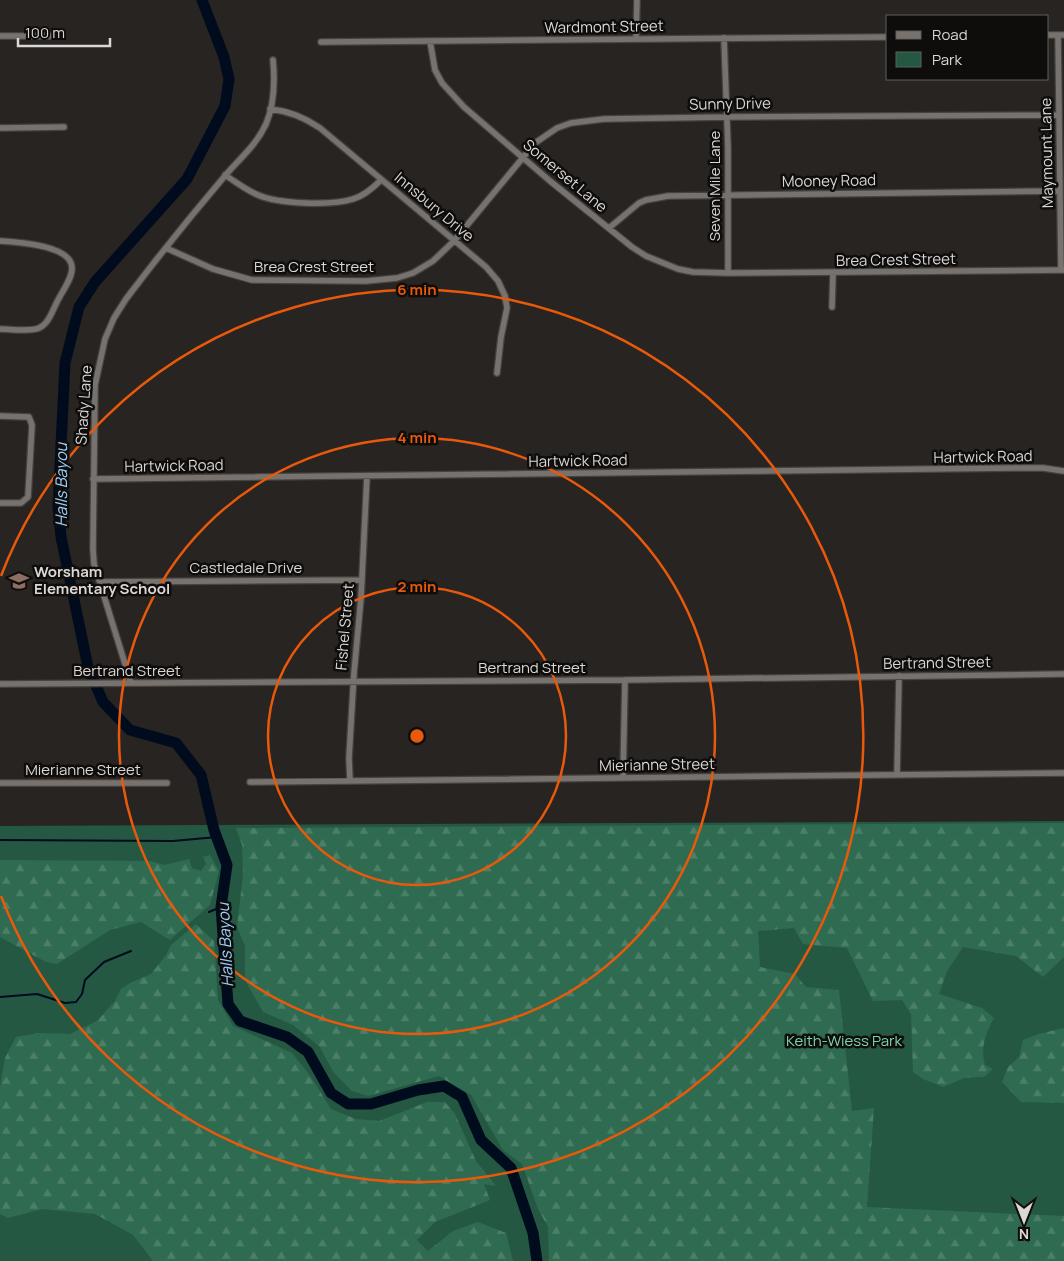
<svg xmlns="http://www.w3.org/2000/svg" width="1064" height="1261" viewBox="0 0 1064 1261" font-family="Manrope,sans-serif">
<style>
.green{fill:#255842}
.forest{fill:url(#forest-firs)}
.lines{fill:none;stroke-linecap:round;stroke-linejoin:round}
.stream{stroke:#000c1d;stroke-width:2}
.river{stroke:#000c1d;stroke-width:11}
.minor-casing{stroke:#45423f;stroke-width:8}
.minor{stroke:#77726e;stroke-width:5.5}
.ring{fill:none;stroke:#e8590c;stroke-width:2.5}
.labels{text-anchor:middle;stroke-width:5;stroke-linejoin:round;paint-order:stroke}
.street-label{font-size:15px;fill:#dad7d5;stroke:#0f0d0c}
.poi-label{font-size:15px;font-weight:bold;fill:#dad7d5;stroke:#0f0d0c;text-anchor:start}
.park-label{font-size:15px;fill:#7bd6ac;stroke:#0f0d0c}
.water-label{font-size:16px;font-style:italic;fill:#9ad0fe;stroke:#0f0d0c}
.centre{fill:#e8590c;stroke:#0f0d0c;stroke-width:2.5}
.ring-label{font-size:15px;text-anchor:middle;font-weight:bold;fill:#e8590c;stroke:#0f0d0c;stroke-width:5;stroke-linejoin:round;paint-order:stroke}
</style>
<defs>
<pattern id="forest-firs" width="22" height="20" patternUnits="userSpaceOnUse" patternTransform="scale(1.25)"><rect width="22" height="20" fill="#2e6b50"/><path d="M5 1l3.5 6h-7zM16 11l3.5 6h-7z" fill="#4c7f68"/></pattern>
</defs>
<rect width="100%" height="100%" fill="#282421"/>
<path class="green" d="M 1064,821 L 1064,1261 L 0,1261 L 0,826 Z"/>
<path class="forest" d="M 1064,823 L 1064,957 L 1043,977 L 1016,956 L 963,947 L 947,971 L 939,994 L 982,1008 L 994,1018 C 986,1032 980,1048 985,1065 L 993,1069 L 984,1077 L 964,1078 L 943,1087 L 923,1079 L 913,1072 L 911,1014 L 902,1000 L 873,1001 L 847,948 L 803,944 L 794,928 L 758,931 L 760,967 L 795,974 L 806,987 L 839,990 L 852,1111 L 874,1108 L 867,1207 L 1064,1216 L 1064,1261 L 549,1261 L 548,1227 L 538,1209 L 522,1164 L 503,1150 L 471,1095 L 439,1076 L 368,1096 L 352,1091 L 334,1073 L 319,1046 L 293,1025 L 263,1012 L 245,980 L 245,946 L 237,927 L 243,875 L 242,845 L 236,828 Z
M 210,855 L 219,871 L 210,905 L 170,940 L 141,922 L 110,930 L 57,964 L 46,962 L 0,937 L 0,860 L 150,861 L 164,865 L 189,859 L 192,868 L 201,871 L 206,864 L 203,857 Z
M 196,924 L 214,941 L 218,1000 L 233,1026 L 292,1053 L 311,1077 L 331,1109 L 356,1119 L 379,1121 L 427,1102 L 445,1102 L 455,1114 L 476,1161 L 496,1186 L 484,1184 L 490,1200 L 435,1222 L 417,1240 L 428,1251 L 453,1231 L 478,1222 L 506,1233 L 513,1261 L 153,1261 L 133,1235 L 95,1214 L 42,1209 L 8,1218 L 0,1214 L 0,1087 L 5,1058 L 16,1037 L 39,1033 L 70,1034 L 97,1021 L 115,1001 L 121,989 L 130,983 L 151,974 L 166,955 L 171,945 Z
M 1064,1028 L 1064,1103 L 1021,1102 L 1002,1082 L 1008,1067 L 1019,1057 L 1023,1040 L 1039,1034 Z"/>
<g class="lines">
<path class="stream" d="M 0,840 L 173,841 L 217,837
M 209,912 L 221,907
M 0,997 L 37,994 L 65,1003 L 76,1002 L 82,994 L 85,980 L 104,962 L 131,951"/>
<path class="river" d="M 202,0 L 224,57 L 229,79 L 225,106 L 187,179 L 95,282 L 79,307 L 65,363 L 58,507 L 61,537 L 88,667 L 103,702 L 130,730 L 176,743 L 201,775 L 214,830 L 227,865 L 221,907 L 228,1004 L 240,1021 L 287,1037 L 308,1052 L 331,1093 L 348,1104 L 371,1104 L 418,1090 L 444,1086 L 462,1097 L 481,1140 L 511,1168 L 533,1233 L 537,1261"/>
<defs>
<path id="minor" d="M 1048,35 L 1064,35
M 1058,35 L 1061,270
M 0,36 L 61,36
M 724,38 L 728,148 L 728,273
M 636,39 L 637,0
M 430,41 L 435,70 L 442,83 L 464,107 L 550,181 L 632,247 L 646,256 L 678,269 L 693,272 L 728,273 L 1064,270
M 321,42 L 888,37
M 270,109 C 289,111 304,117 320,128 L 486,267 L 498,281 L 505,296 L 507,308 L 501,337 L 497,373
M 0,128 L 64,127
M 225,175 C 236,182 246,190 258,195 C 279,204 331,206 353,199 C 364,196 373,188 381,180
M 609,228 L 639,203 L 646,200 L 668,196 L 1060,191
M 0,241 C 16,242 72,245 72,268 C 72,279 63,290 58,300 C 53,309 49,324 39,328 C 31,332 9,329 0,329
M 166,248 L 213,269 L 252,280 L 366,281 L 397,278 L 413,273 L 433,261 L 454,241 L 535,143 L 557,128 L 571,123 L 604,119 L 727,117 L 1058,115
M 832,307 L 833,273
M 0,416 L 29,417 L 32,425 L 28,497 L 21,503 L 0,503
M 93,479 L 1015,468 L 1043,468 L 1064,471
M 100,582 L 362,580
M 131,683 L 94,564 L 93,549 L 95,385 L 105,339 L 114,318 L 126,299 C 157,258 190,217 224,177 C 238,160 256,146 266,124 C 274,105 275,81 273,60
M 0,684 L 625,680 L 1064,674
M 897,775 L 899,676
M 623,778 L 625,680
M 350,781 L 349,758 L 354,673 L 361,598 L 367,476
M 250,782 L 1064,773
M 0,783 L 167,783"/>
</defs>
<use href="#minor" class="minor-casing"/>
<use href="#minor" class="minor"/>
</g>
<g class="ring">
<circle cx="417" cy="736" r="149"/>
<circle cx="417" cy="736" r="298"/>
<path d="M1 576A446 446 0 1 1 1 896"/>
</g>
<defs>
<symbol id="school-bare" viewBox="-9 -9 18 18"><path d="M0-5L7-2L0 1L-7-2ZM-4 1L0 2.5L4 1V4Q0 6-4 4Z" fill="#8d6e63" stroke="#0f0d0c" stroke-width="2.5" paint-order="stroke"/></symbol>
</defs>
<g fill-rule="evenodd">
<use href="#school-bare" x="5" y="567" width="28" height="28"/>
</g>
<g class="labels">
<g class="street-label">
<text transform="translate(604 27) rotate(-1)" y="5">Wardmont Street</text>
<text transform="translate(730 104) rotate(-1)" y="5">Sunny Drive</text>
<text transform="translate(1047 153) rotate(-91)" y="5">Maymount Lane</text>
<text transform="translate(565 176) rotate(40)" y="5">Somerset Lane</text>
<text transform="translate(829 181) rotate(-1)" y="5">Mooney Road</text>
<text transform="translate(715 186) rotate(-90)" y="5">Seven Mile Lane</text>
<text transform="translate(434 207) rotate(40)" y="5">Innsbury Drive</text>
<text transform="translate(896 260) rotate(-1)" y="5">Brea Crest Street</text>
<text x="314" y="272">Brea Crest Street</text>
<text transform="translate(84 405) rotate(-86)" y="5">Shady Lane</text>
<text transform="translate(983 457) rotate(-1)" y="5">Hartwick Road</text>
<text transform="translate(578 461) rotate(-1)" y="5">Hartwick Road</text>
<text transform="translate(174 466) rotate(-1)" y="5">Hartwick Road</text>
<text x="246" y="573">Castledale Drive</text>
<text transform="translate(345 627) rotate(-85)" y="5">Fishel Street</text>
<text transform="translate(937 663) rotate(-1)" y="5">Bertrand Street</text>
<text x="532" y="673">Bertrand Street</text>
<text x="127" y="676">Bertrand Street</text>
<text transform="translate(657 765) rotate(-1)" y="5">Mierianne Street</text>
<text x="83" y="775">Mierianne Street</text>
</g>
<g class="poi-label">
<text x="34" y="577">Worsham<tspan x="34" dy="17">Elementary School</tspan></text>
</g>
<g class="park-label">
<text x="844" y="1046">Keith-Wiess Park</text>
</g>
<g class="water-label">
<text transform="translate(61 485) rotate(-90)" y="6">Halls Bayou</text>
<text transform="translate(225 945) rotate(-93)" y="6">Halls Bayou</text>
</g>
</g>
<circle cx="417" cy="736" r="8" class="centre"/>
<g class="ring-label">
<text x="417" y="295">6 min</text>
<text x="417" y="443">4 min</text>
<text x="417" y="592">2 min</text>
</g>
<rect x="886" y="15" width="162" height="65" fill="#0f0d0c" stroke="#605e5c"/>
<rect x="896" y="31" width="25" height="8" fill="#77726e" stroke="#605e5c"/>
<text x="932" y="40" font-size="15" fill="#dad7d5">Road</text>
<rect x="896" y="52" width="25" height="15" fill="#255842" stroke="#605e5c"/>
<text x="932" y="65" font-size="15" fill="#dad7d5">Park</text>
<g transform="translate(1024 1221) rotate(180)" stroke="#0f0d0c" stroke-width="4" paint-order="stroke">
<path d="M0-4L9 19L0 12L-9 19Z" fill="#dad7d5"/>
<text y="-8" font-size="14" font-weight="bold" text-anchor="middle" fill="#dad7d5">N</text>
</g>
<path d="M18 38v8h92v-8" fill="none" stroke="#dad7d5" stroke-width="2.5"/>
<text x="25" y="38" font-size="15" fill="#dad7d5" stroke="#0f0d0c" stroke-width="4" paint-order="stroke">100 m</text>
</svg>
